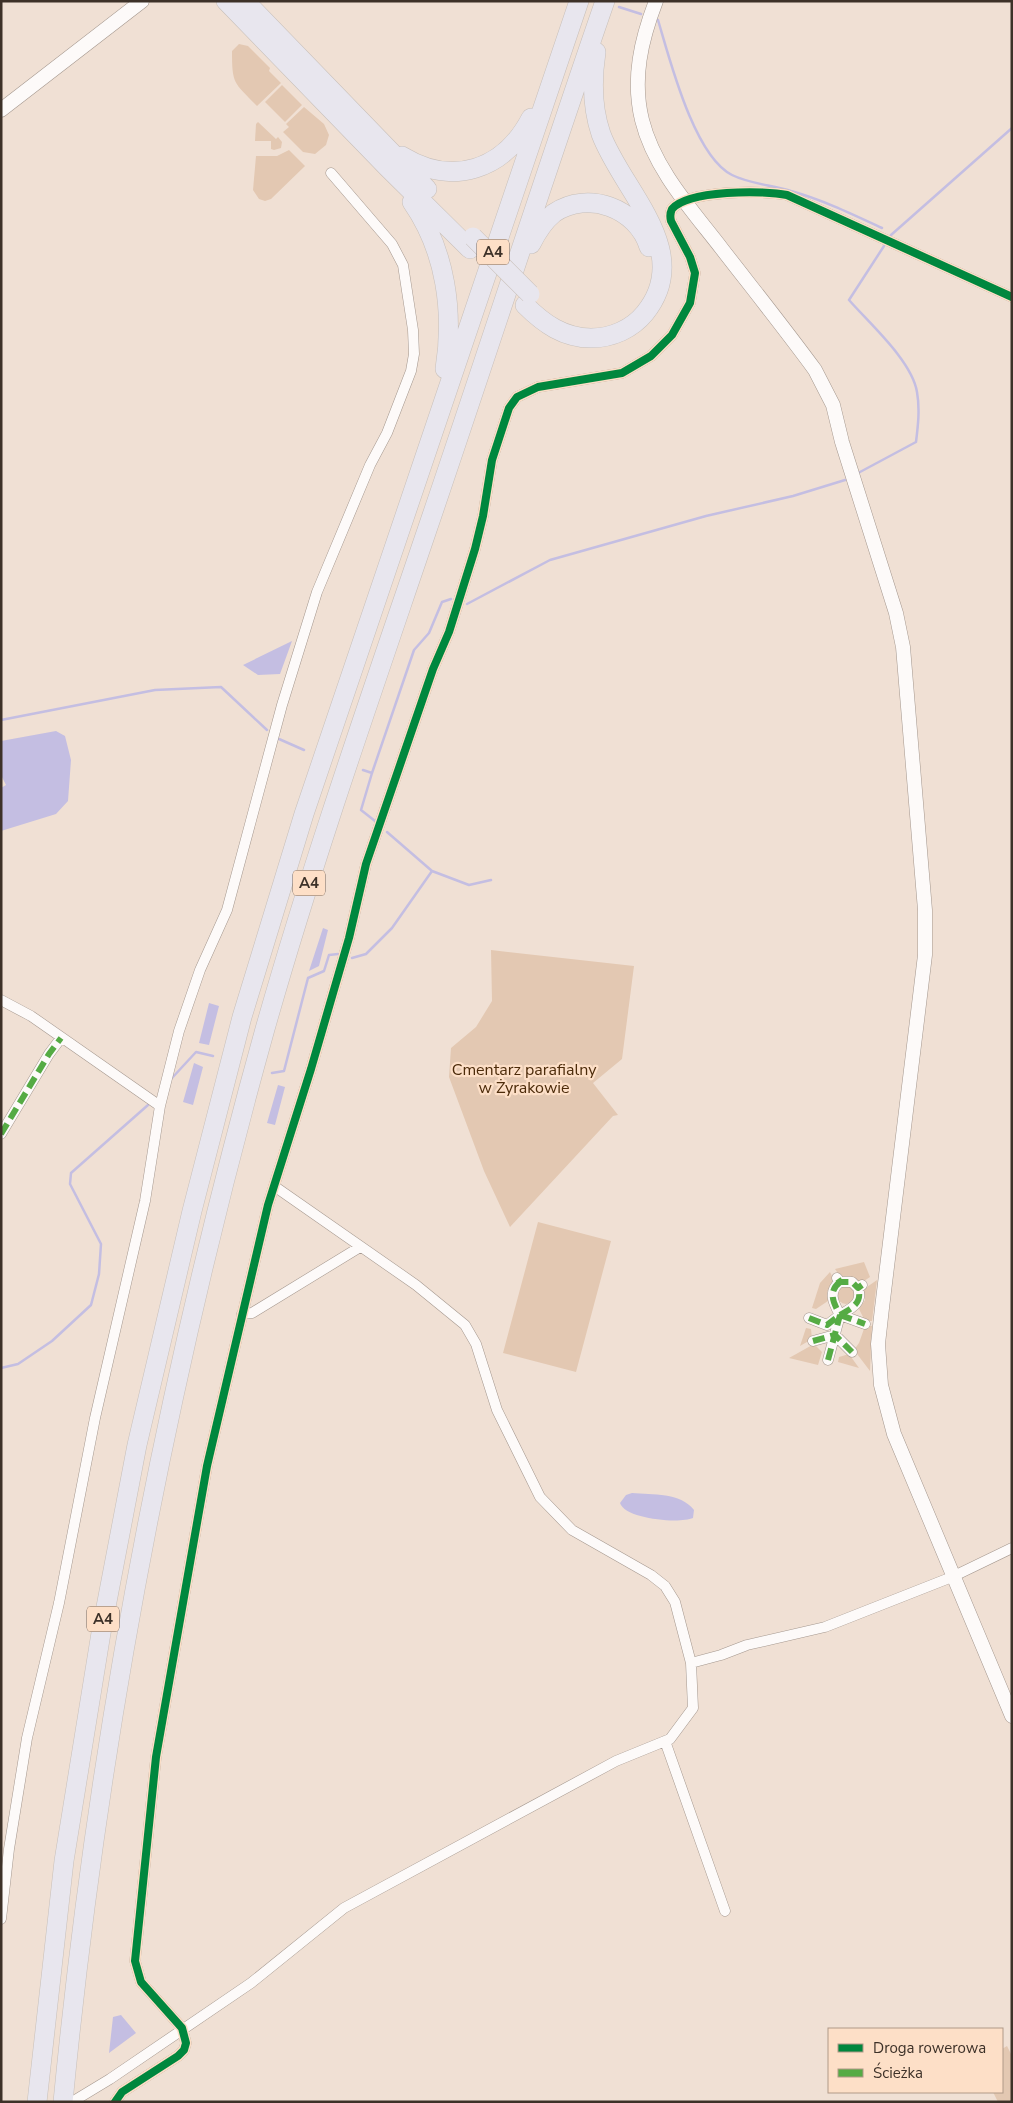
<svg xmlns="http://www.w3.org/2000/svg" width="1013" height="2103" viewBox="0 0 1013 2103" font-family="'Nunito Sans',sans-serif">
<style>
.green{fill:#e3c8b2}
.water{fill:#c4bee2}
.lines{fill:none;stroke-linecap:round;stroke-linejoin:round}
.stream{stroke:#c4bee2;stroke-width:2.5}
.street-casing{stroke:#a4978e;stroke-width:11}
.secondary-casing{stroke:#a4978e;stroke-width:15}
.highway-casing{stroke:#c7bfb9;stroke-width:20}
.street{stroke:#fdfaf9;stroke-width:10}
.secondary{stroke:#fdfaf9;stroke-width:14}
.highway{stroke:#e8e6ee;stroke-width:19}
.highway-bridge-casing{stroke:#c7bfb9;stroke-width:20;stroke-linecap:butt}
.highway-bridge{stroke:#e8e6ee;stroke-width:19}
.quiet{stroke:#55ab44;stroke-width:6;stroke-dasharray:12 6;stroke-linecap:butt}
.cycleway-casing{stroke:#fddfc7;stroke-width:11}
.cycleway{stroke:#00873e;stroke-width:8}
.labels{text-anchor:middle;stroke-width:4.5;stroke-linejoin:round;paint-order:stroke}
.shield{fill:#fddfc7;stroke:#776558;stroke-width:1}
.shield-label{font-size:15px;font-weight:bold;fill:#3d3128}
.park-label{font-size:16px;fill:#4c2b0a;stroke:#fddfc7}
</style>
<rect width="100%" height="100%" fill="#f0e0d4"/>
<path class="green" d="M 239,44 L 248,46 L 270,68 L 269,71 L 281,83 L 257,106 C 234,82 232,85 232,51 Z
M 282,85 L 302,105 L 285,122 L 265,102 Z
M 304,107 L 324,124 L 329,135 L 326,145 L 315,154 L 303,152 L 283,132 L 289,127 L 286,124 Z
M 258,122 L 276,139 L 278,137 L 282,142 L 281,148 L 274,150 L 271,149 L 271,141 L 255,141 L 256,124 Z
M 289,150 L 305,166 L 271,199 L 265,201 L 259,199 L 253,190 L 256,156 L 277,156 Z
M 491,950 L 634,966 L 622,1059 L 593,1083 L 618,1115 L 613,1116 L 510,1227 L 484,1171 L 449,1077 L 451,1048 L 476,1027 L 492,1001 Z
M 538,1222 L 611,1241 L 576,1372 L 503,1353 Z
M 864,1262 L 870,1277 L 861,1283 L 850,1276 L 840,1276 L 835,1269 Z
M 830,1272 L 834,1280 L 827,1292 L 828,1301 L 816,1309 L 812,1308 L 820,1283 Z
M 877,1280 L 872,1321 L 865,1321 L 859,1309 L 865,1300 L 864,1289 Z
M837 1295a9 9 0 1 1 18 0a9 9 0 1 1-18 0Z
M 865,1326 L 872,1326 L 870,1371 L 854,1350 L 859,1343 Z
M 806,1328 L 811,1329 L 812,1339 L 800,1346 Z
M 814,1344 L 822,1352 L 818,1365 L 789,1358 Z
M 849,1354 L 859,1368 L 838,1362 L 839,1357 Z
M 1007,2046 L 1012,2056 L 1012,2102 L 998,2102 L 993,2092 L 1002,2092 L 1002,2049 Z"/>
<path class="water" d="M 292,641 L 280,674 L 258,675 L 243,665 Z
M 56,731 L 65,736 L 71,760 L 68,801 L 56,814 L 1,831 L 1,788 L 6,785 L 1,775 L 1,741 Z
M 323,928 L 328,930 L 319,966 L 309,971 Z
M 209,1003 L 219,1006 L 209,1045 L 199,1043 Z
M 194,1063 L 203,1067 L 193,1105 L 183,1102 Z
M 278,1085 L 285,1087 L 275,1125 L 267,1123 Z
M 632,1493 C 653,1495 680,1492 694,1510 L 693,1518 C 679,1524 625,1519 620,1503 L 626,1495 Z
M 121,2015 L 136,2033 L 109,2053 L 113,2017 Z"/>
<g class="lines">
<path class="stream" d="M 619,7 L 641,14
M 658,20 C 670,60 694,156 732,175 C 750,184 772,185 791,191 C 823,200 852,214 882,228
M 891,235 L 1012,128
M 860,472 L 916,442 C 918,426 920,409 917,392 C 912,361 870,324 849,300 L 884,246
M 467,604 L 550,560 L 706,516 L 793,496 L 845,480
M 1,720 L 155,690 L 221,687 L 267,730
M 279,739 L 304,750
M 363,770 L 372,773 L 361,810 L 375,821
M 372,773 L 414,650 L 429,633 L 442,602 L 451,599
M 387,832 L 432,871 L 469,885 L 491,880
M 352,958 L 366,954 L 392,928 L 432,871
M 272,1073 L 284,1071 L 308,978 L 324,971 L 329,955 L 338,954
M 172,1078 L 196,1052 L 213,1056
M 1,1368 L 18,1364 L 52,1341 L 91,1305 L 99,1274 L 101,1244 L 70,1184 L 71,1173 L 148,1105"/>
<defs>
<path id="street" d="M 1,1000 L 31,1016 L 160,1106
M 1,1134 L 49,1054 L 61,1038
M 837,1278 L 840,1282 L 852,1282 L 858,1288 L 862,1285
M 242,1314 L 252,1313 L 360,1247
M 840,1315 C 852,1308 863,1303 858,1288
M 809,1318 L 827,1325 L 840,1315 L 865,1324
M 813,1341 L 835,1335 L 852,1352
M 828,1360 L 840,1315 C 834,1304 827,1292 840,1282
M 691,1663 L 721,1655 L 747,1645 L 825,1627 L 952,1577 L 1012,1548
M 665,1741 L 725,1911
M 1,1919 L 9,1849 L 27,1738 L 59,1603 L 95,1418 L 145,1201 L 160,1106 L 179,1031 L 200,970 L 227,910 L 282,705 L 317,592 L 370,465 L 387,433 L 411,371 L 414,354 L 413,330 L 403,265 L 392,244 L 331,173
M 72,2102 L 110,2079 L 251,1983 L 344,1908 L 616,1761 L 670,1739 L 693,1708 L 691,1663 L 675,1602 L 665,1586 L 651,1575 L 572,1530 L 540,1497 L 497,1410 L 476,1344 L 465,1325 L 416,1285 L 274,1186
M 115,2102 L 122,2092 L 178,2056 L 184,2050 L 186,2043 L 182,2028 L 141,1982 L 135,1961 L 156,1757 L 207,1466 L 268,1205 L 311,1069 L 349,938 L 366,864 L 433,669 L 449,632 L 475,549 L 483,516 L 492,460 L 509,408 L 517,397 L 538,387 L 622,373 L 651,356 L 672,335 L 690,303 L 695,273 L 690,257 L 671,221 C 670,217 670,213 672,209 C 688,190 764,190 787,195 L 1012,297"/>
<path id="secondary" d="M 656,1 C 641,40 632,79 642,120 C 654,169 692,210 722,249 C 753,289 785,329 815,370 L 833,405 L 842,442 L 896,613 L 903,647 L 925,910 L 925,955 L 882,1308 L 878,1344 L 881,1385 L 894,1434 L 1012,1716
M 1,110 L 142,1"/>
<path id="highway" d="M 226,1 L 388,168 L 470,249
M 245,1 L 427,189
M 402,156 C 453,187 504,170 531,118
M 412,202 C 446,251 454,312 445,369
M 531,244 C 537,232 544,221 554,213 C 588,190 637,208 649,247
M 525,305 C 544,324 564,338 591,338 C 612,338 632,329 645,313 C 695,251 622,191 601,134 C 592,108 592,79 596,52
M 37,2102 L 64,1861 L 101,1633 L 137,1445 L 192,1211 L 242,1017 L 304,814 L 579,1
M 63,2102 C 98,1739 167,1380 265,1029 C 313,860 371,695 427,530 C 487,354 544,177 605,1"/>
</defs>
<use href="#street" class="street-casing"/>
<use href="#secondary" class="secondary-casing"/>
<use href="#highway" class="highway-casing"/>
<use href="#street" class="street"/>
<use href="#secondary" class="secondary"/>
<use href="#highway" class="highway"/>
<defs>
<path id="highway-bridge" d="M 473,237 L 530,294"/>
</defs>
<use href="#highway-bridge" class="highway-bridge-casing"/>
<use href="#highway-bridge" class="highway-bridge"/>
<path class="quiet" d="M 1,1134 L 49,1054 L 61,1038
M 838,1279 L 840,1282 L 852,1282 L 858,1288 L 862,1285
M 840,1315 C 852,1308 863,1303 858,1288
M 809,1318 L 827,1325 L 840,1315 L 865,1324
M 813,1341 L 835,1335 L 852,1352
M 828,1360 L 840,1315 C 834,1304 827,1292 840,1282"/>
<defs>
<path id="cycleway" d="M 115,2102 L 122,2092 L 178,2056 L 184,2050 L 186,2043 L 182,2028 L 141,1982 L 135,1961 L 156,1757 L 207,1466 L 268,1205 L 311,1069 L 349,938 L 366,864 L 433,669 L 449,632 L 475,549 L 483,516 L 492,460 L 509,408 L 517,397 L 538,387 L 622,373 L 651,356 L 672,335 L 690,303 L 695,273 L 690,257 L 671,221 C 670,217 670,213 672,209 C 688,190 764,190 787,195 L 1012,297"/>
</defs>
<use href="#cycleway" class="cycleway-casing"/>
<use href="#cycleway" class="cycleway"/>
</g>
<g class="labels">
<g class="shield">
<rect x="477" y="239.5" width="32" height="25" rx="4"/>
<rect x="293" y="870.5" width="32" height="25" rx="4"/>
<rect x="87" y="1606.5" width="32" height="25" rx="4"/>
</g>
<g class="shield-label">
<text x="493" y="257">A4</text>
<text x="309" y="888">A4</text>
<text x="103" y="1624">A4</text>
</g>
<g class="park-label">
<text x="524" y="1075">Cmentarz parafialny<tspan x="524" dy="18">w Żyrakowie</tspan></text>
</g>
</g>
<rect width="1013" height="2103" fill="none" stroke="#3d3128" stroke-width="5"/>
<rect x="828" y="2028" width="175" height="65" fill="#fddfc7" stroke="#b09987"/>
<rect x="838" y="2044" width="25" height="8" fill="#00873e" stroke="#b09987"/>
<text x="873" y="2053" font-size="15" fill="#3d3128">Droga rowerowa</text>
<rect x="838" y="2069" width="25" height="8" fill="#55ab44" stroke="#b09987"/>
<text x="873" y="2078" font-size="15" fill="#3d3128">Ścieżka</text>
</svg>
